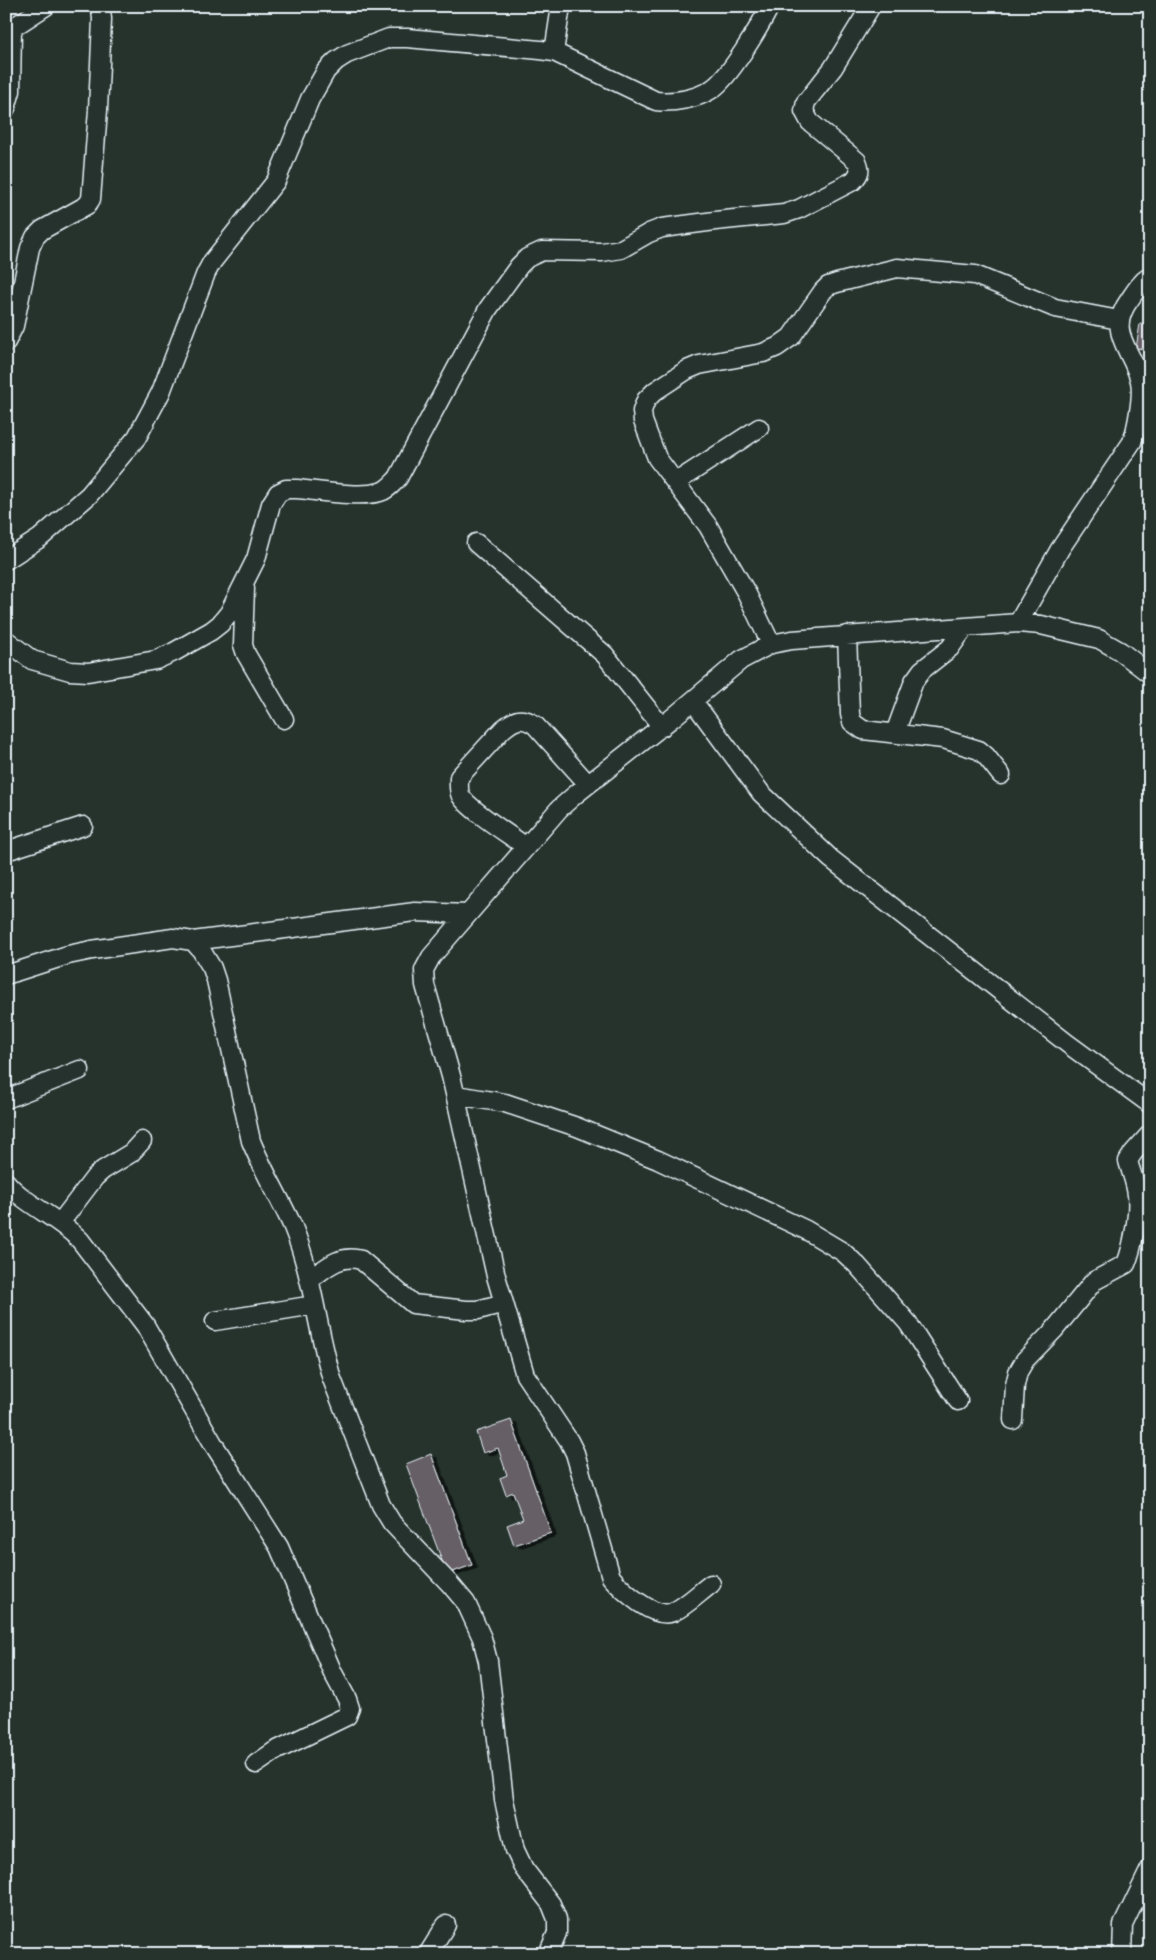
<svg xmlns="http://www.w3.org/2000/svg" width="1156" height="1960" viewBox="0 0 1156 1960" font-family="Pangolin,sans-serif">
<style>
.building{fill:#665e65;stroke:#e8f1f8;filter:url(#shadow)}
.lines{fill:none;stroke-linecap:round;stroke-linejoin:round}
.street-casing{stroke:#e8f1f8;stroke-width:21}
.street{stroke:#26332d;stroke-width:18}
</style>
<defs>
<filter id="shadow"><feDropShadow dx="5.5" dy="3" stdDeviation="0" flood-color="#0009"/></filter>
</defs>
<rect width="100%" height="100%" fill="#26332d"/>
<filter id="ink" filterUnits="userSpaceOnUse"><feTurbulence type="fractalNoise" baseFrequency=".02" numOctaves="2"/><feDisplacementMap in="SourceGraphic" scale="10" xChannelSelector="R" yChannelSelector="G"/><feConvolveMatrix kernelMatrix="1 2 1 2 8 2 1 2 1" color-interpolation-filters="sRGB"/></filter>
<g filter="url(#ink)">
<path class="building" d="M 1140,324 L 1150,326 L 1150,350 L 1136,348 Z
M 511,1420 L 551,1533 L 514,1545 L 507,1525 L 523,1519 L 513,1492 L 506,1495 L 500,1478 L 507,1475 L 498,1448 L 483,1453 L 476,1432 Z
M 431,1454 L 472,1565 L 447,1574 L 406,1464 Z"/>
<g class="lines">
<defs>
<path id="street" d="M 6,32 L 46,6
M 554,52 L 561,6
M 6,108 L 11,91 L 12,29
M 6,342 L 14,326 L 30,248 L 35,237 L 42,230 L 87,205 L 91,199 L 98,110 L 102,19 L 101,10 L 98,6
M 676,482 L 759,428
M 476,543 L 605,655 L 662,727
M 6,560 L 40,538 L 89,495 L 137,437 L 161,392 L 206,273 L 212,262 L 276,181 L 310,99 L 326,71 L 336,61 L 347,54 L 389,38 L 407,38 L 540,50 L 554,52 L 656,101 C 673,103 697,99 712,89 C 730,77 760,26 770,6
M 245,588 L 243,645 L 246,654 L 284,719
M 1018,623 L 1060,549 L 1132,442 C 1137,428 1143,396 1140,381 C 1132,348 1105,333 1130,299 C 1136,290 1141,282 1150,276
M 847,635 L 850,714 L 852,722 L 863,730 L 943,739 L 979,750 L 986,756 L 1001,775
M 6,640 L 32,660 L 70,671 L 88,672 L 156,660 L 174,652 L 211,631 L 220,624 L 229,613 L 256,559 L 271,504 L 278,493 L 286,489 L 297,489 C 319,491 361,498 380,492 C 388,490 393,483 398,478 L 488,309 L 519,266 L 527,258 L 542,251 L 602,252 L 621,249 L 649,233 L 662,228 L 715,221 L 784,214 L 799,209 L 853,181 C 860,174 861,170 857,161 L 810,122 L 804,111 L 806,102 L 833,68 L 871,6
M 771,644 L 747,594 L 708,526 L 657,458 L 643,421 L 642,411 L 646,400 L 655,391 L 687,370 L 699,365 L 763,353 L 777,347 L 791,337 L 823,291 L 828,286 L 837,283 L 897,268 L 975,275 L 1055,308 L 1119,320
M 693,701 L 761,793 L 831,859 L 1068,1044 L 1150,1104
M 895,733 L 914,681 L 922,670 L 950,648 L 965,627
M 526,847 C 513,837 468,809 461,796 C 458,791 459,783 459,777 L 503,729 C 515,719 522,716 535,725 L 588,784
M 6,851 L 83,826
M 193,941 L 415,912 L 468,914
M 6,975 L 68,955 L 92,950 L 173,938 L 193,941 L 201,950 L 212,968 L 216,980 L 251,1141 C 263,1171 280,1198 293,1227 C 313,1276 317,1330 332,1379 L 381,1505 L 392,1523 L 450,1584 L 466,1603 L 482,1638 L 488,1661 L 504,1800 L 515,1850 L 524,1869 L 551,1904 L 557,1919 L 557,1933 L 548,1954
M 456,1095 L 505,1103 L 577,1127 L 658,1160 L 806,1230 L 843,1252 L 857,1265 L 908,1323 L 958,1401
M 6,1099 L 80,1070
M 6,1182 C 24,1204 59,1218 80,1240 L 145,1325 L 214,1445 L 279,1547 L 333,1673 L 347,1699 L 350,1708 L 347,1716 L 275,1751 L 256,1764
M 60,1223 L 95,1177 L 103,1170 L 131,1153 L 142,1141
M 309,1280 C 326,1268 339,1254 361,1260 L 413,1304 L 466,1310 L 478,1310 L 504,1303
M 215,1321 L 314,1305
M 1013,1420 L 1015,1385 L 1018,1372 L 1025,1360 L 1054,1330 L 1094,1281 L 1126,1264 C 1133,1247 1139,1214 1137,1195 C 1136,1184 1131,1172 1128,1161 L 1133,1153 L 1150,1134
M 711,1584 C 699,1593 686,1606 673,1612 C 654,1620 623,1591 611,1577 L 575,1453 L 569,1441 L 525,1375 L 496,1276 L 451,1076 L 425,985 L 424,970 L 431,957 L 559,809 L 576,794 L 671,719 L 741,660 L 771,644 L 792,640 L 1018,623 L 1041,625 L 1099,639 L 1120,651 L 1150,674
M 428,1954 L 446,1925
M 1122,1954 L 1123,1925 L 1150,1869"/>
</defs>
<use href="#street" class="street-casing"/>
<use href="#street" class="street"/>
</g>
</g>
<rect width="1156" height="1960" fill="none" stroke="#26332d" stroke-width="25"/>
<rect x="12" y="12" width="1131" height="1935" fill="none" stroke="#e8f1f8" stroke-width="2" filter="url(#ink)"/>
</svg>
